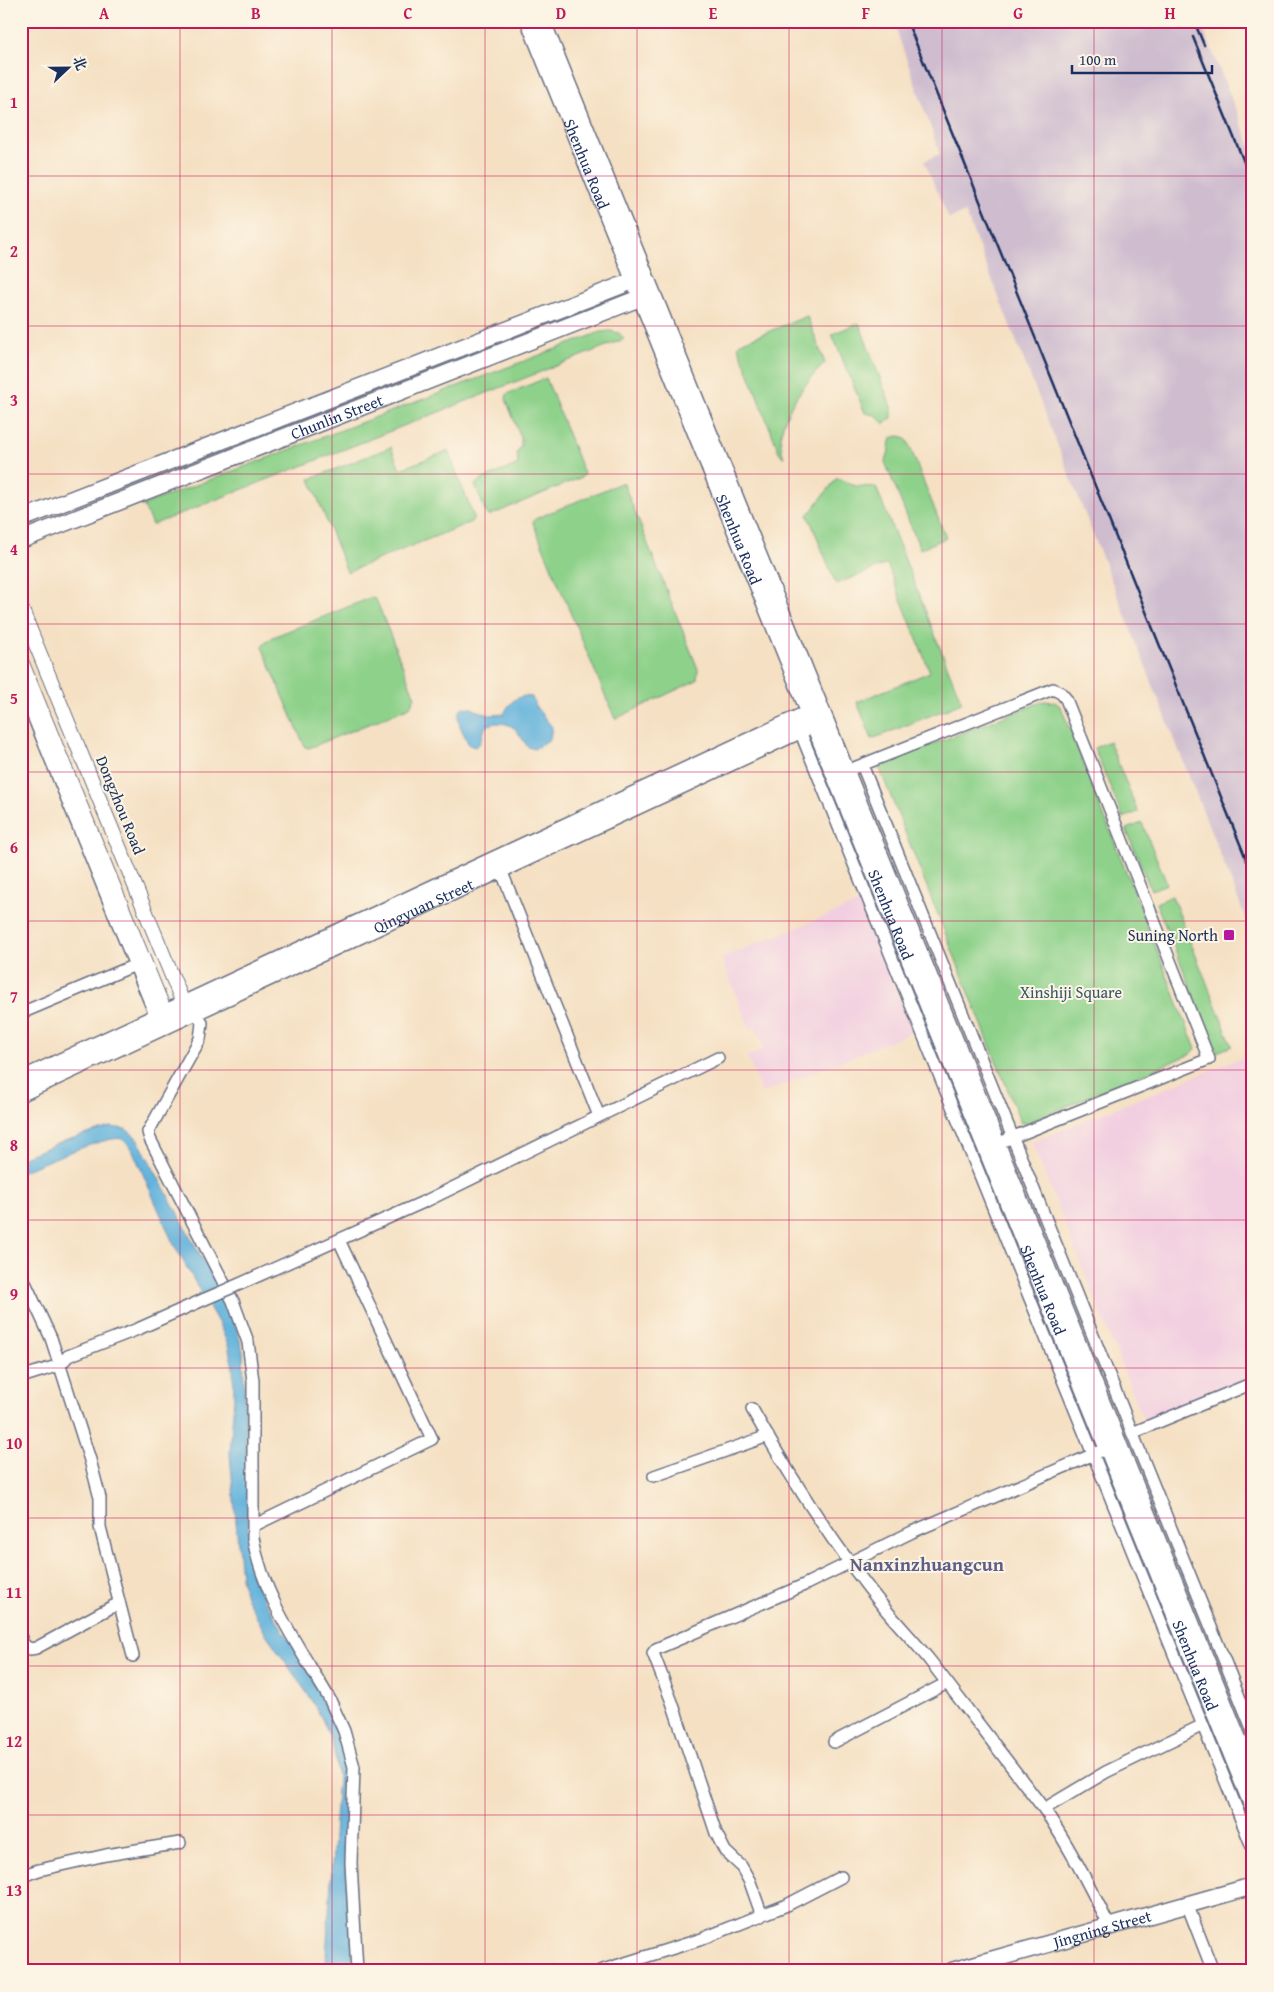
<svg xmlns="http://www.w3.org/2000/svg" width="1274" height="1992" viewBox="0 0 1274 1992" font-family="'Gentium Book Plus','Noto Serif SC',serif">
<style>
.built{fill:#f2cfe0}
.industrial{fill:#cfbdcf}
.green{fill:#8dd18a;stroke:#548074}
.water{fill:#62b2dc;stroke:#3e709d}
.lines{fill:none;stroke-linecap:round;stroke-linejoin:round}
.minor-casing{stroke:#676d81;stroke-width:14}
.tertiary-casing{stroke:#676d81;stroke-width:16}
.secondary-casing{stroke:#676d81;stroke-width:19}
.minor{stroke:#fff;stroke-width:11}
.tertiary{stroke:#fff;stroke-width:14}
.secondary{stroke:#fff;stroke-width:16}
.rail{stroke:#1b2f5e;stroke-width:2.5}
.minor-bridge-casing{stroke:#676d81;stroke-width:14;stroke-linecap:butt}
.minor-bridge{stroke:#fff;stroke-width:11}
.grid{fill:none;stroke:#c2185b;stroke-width:1;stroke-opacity:0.55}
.poi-dot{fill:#b5179e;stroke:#fcf5e5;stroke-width:2}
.labels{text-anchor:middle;stroke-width:4;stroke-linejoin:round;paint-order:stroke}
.street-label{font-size:16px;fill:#1b2f5e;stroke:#fcf5e5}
.poi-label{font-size:16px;fill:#1b2f5e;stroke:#fcf5e5;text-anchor:end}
.park-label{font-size:16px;fill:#385869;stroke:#fcf5e5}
.quarter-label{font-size:19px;font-weight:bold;fill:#5e5e89;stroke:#fcf5e5}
.neatline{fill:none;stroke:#c2185b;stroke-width:2}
.grid-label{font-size:16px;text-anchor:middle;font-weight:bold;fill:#c2185b}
</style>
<rect width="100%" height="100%" fill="#fcf5e5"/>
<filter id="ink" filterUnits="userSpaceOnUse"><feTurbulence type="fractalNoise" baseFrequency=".02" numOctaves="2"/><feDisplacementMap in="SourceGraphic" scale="10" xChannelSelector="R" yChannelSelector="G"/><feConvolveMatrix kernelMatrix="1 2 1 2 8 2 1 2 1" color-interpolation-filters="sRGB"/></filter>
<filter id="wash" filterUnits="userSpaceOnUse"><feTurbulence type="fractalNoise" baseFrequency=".0096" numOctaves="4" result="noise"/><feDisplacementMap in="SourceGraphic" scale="20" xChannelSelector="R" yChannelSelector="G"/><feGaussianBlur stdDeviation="1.12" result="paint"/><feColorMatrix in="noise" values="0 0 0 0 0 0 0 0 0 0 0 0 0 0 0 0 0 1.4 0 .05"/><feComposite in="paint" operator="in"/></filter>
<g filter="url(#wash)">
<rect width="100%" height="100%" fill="#f5e0c3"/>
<path class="built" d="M 861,902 L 913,1032 L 762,1093 L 747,1056 L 764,1049 L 755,1027 L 750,1029 L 721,958 Z
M 1253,1053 L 1253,1378 L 1144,1421 L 1032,1142 Z"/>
<path class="industrial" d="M 893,21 L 1200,21 L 1253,152 L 1253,937 L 965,212 L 949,219 L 924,161 L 940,154 Z"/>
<path class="green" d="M 807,316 L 825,363 C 806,382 785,408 781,435 C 780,443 782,451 784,458 L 779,452 L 738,346 L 740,343 Z
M 859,323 L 892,409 L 892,418 L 884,424 L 875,415 L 865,413 L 832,334 Z
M 610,331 L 619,333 L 624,339 L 152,525 L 143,505 L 601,332 Z
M 546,378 L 584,474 L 582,477 L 491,515 L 487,515 L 475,485 L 479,481 L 518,464 L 517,452 L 521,446 L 521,439 L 506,399 L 507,394 Z
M 898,436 L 904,437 L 908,442 L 946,538 L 920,549 L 885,462 C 890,454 888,446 891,438 Z
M 391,447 L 400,469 L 448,451 L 474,517 L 471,522 L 347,572 L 310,479 Z
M 837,478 L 856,486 L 876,487 L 962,703 L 872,739 L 857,702 L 930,672 L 887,564 L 836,584 L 808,515 Z
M 623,482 L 698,669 L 697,680 L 615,719 L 533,523 L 535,519 Z
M 370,598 L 376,599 L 415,697 L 410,707 L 309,748 L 305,747 L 262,647 L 266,642 L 273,637 Z
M 1044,701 L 1055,702 L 1061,707 L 1196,1049 L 1191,1054 L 1027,1123 L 1021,1123 L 879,767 L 882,764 Z
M 1109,741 L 1138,812 L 1123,818 L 1094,748 Z
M 1142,823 L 1167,884 L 1151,890 L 1126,829 Z
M 1172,896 L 1232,1046 L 1217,1052 L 1156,903 Z"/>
<path class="water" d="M 525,696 L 532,697 L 536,707 L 552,727 L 550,739 L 534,749 L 528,747 C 517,733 517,723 496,723 C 491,724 489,724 485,728 L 480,743 L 475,747 L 469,745 L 460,726 L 458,719 L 459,712 L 463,707 L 471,708 L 489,715 L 504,714 C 509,704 513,698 525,696 Z
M 110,1127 L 126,1129 L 137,1138 L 223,1297 L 236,1327 L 243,1351 L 249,1550 L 253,1572 L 263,1597 L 327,1702 L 344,1744 L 350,1776 L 352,1971 L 325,1971 L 338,1776 L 335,1756 L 331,1740 L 322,1719 L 309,1696 L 264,1631 L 246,1597 L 241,1578 L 230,1454 L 234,1396 L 233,1367 L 228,1345 L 220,1326 L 173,1243 L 133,1151 C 131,1146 127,1141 122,1139 C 109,1134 38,1165 21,1172 L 21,1158 L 64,1141 Z"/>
</g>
<g filter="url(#ink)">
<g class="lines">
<defs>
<path id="minor" d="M 26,699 L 156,1017
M 800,731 L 1253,1849
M 862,765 L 1253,1731
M 854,768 L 1053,689 L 1061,693 L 1066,699 L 1209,1059 L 1006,1140
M 501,870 L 599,1116
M 197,1011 L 202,1023 L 200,1039 L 148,1132 L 150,1139 L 233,1301 L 248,1342 L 253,1381 L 253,1538 C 263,1597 299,1647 329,1698 L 344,1731 L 354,1767 L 351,1863 L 357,1971
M 21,1013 L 140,963
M 21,1274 L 51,1338 L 90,1460 L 100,1498 L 100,1527 L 133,1656
M 233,1287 L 428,1200 L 718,1058
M 21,1377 L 60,1365 L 68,1356 L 138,1329 L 205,1299
M 752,1409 C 790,1477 837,1550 886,1610 C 901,1628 917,1644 931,1662 C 969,1711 1006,1760 1044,1809 C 1069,1846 1090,1886 1109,1926
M 1132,1433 L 1253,1383
M 654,1476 L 768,1436
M 253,1526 L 432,1439 L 339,1240
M 21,1638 L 24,1645 L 30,1649 L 36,1648 L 119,1603
M 834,1742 L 947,1683
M 1044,1809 L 1106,1772 L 1203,1725
M 21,1880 L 30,1873 L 39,1870 L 106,1855 L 180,1843
M 1187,1904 L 1213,1971
M 762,1916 L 750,1882 L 741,1866 L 725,1851 L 716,1833 L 672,1702 L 653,1653 L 656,1649 L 804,1585 L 912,1532 L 1099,1452
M 600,1971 L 699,1940 L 787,1905 L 841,1877"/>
<path id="tertiary" d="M 21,608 L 188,1015
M 21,661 L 169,1022"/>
<g id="secondary">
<path id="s1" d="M 529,21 L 1253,1807"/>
<path d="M 542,21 L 1253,1776"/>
<path d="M 21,519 L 643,277"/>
<path id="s2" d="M 21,540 L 650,294"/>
<path d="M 21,1080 L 818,709"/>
<path id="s3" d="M 21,1093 L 824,719"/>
<path id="s4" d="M 952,1971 L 1253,1886"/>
</g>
</defs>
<use href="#minor" class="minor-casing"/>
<use href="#tertiary" class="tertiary-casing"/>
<use href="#secondary" class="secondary-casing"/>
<use href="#minor" class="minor"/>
<use href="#tertiary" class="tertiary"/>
<use href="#secondary" class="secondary"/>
<path class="rail" d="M 907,21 L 1253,876
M 1194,21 L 1204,45
M 1193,37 L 1253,184"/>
<defs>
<path id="minor-bridge" d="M 205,1299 L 233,1287"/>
</defs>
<use href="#minor-bridge" class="minor-bridge-casing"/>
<use href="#minor-bridge" class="minor-bridge"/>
</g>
</g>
<path class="grid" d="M 180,21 L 180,1971M 332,21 L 332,1971M 485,21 L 485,1971M 637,21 L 637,1971M 789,21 L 789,1971M 942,21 L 942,1971M 1094,21 L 1094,1971M 21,176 L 1253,176M 21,326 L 1253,326M 21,474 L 1253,474M 21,624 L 1253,624M 21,772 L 1253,772M 21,921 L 1253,921M 21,1070 L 1253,1070M 21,1220 L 1253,1220M 21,1368 L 1253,1368M 21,1518 L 1253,1518M 21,1666 L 1253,1666M 21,1815 L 1253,1815"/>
<rect class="poi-dot" x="1223" y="929" width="12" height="12" rx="2.5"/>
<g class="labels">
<g class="street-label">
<text dy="6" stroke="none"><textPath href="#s1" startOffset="154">Shenhua Road</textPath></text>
<text dy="6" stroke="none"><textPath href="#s2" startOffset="339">Chunlin Street</textPath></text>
<text dy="6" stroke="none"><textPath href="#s1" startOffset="559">Shenhua Road</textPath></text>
<text transform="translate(121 805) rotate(68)" y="6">Dongzhou Road</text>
<text dy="6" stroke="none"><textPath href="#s3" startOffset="444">Qingyuan Street</textPath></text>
<text dy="6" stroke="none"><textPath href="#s1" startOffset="964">Shenhua Road</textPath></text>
<text dy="6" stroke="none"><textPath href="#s1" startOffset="1369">Shenhua Road</textPath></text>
<text dy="6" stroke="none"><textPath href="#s1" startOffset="1774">Shenhua Road</textPath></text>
<text dy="6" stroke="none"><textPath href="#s4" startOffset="156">Jingning Street</textPath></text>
</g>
<g class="poi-label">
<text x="1218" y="941">Suning North</text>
</g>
<g class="park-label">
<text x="1071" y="998">Xinshiji Square</text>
</g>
<g class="quarter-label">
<text x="927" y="1571">Nanxinzhuangcun</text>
</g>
</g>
<rect width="1274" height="1992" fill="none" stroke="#fcf5e5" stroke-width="55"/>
<g transform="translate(68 68) rotate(68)" stroke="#fcf5e5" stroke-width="4" paint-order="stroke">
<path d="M0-4L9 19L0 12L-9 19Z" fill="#1b2f5e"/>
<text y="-8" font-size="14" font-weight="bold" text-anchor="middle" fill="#1b2f5e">北</text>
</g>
<path d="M1072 65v8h140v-8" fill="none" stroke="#1b2f5e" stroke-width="2.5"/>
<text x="1079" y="65" font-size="15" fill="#1b2f5e" stroke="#fcf5e5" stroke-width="4" paint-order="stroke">100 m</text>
<rect x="28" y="28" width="1218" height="1936" class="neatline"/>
<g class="grid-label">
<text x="104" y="19">A</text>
<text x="256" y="19">B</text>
<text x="408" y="19">C</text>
<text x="561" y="19">D</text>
<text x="713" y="19">E</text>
<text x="866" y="19">F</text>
<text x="1018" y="19">G</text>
<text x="1170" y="19">H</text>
<text x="14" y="108">1</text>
<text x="14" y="257">2</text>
<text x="14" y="406">3</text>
<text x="14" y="555">4</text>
<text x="14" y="704">5</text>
<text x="14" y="853">6</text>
<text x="14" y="1002">7</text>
<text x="14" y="1151">8</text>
<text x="14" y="1300">9</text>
<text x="14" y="1449">10</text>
<text x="14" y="1598">11</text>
<text x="14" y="1747">12</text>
<text x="14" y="1896">13</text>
</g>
</svg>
